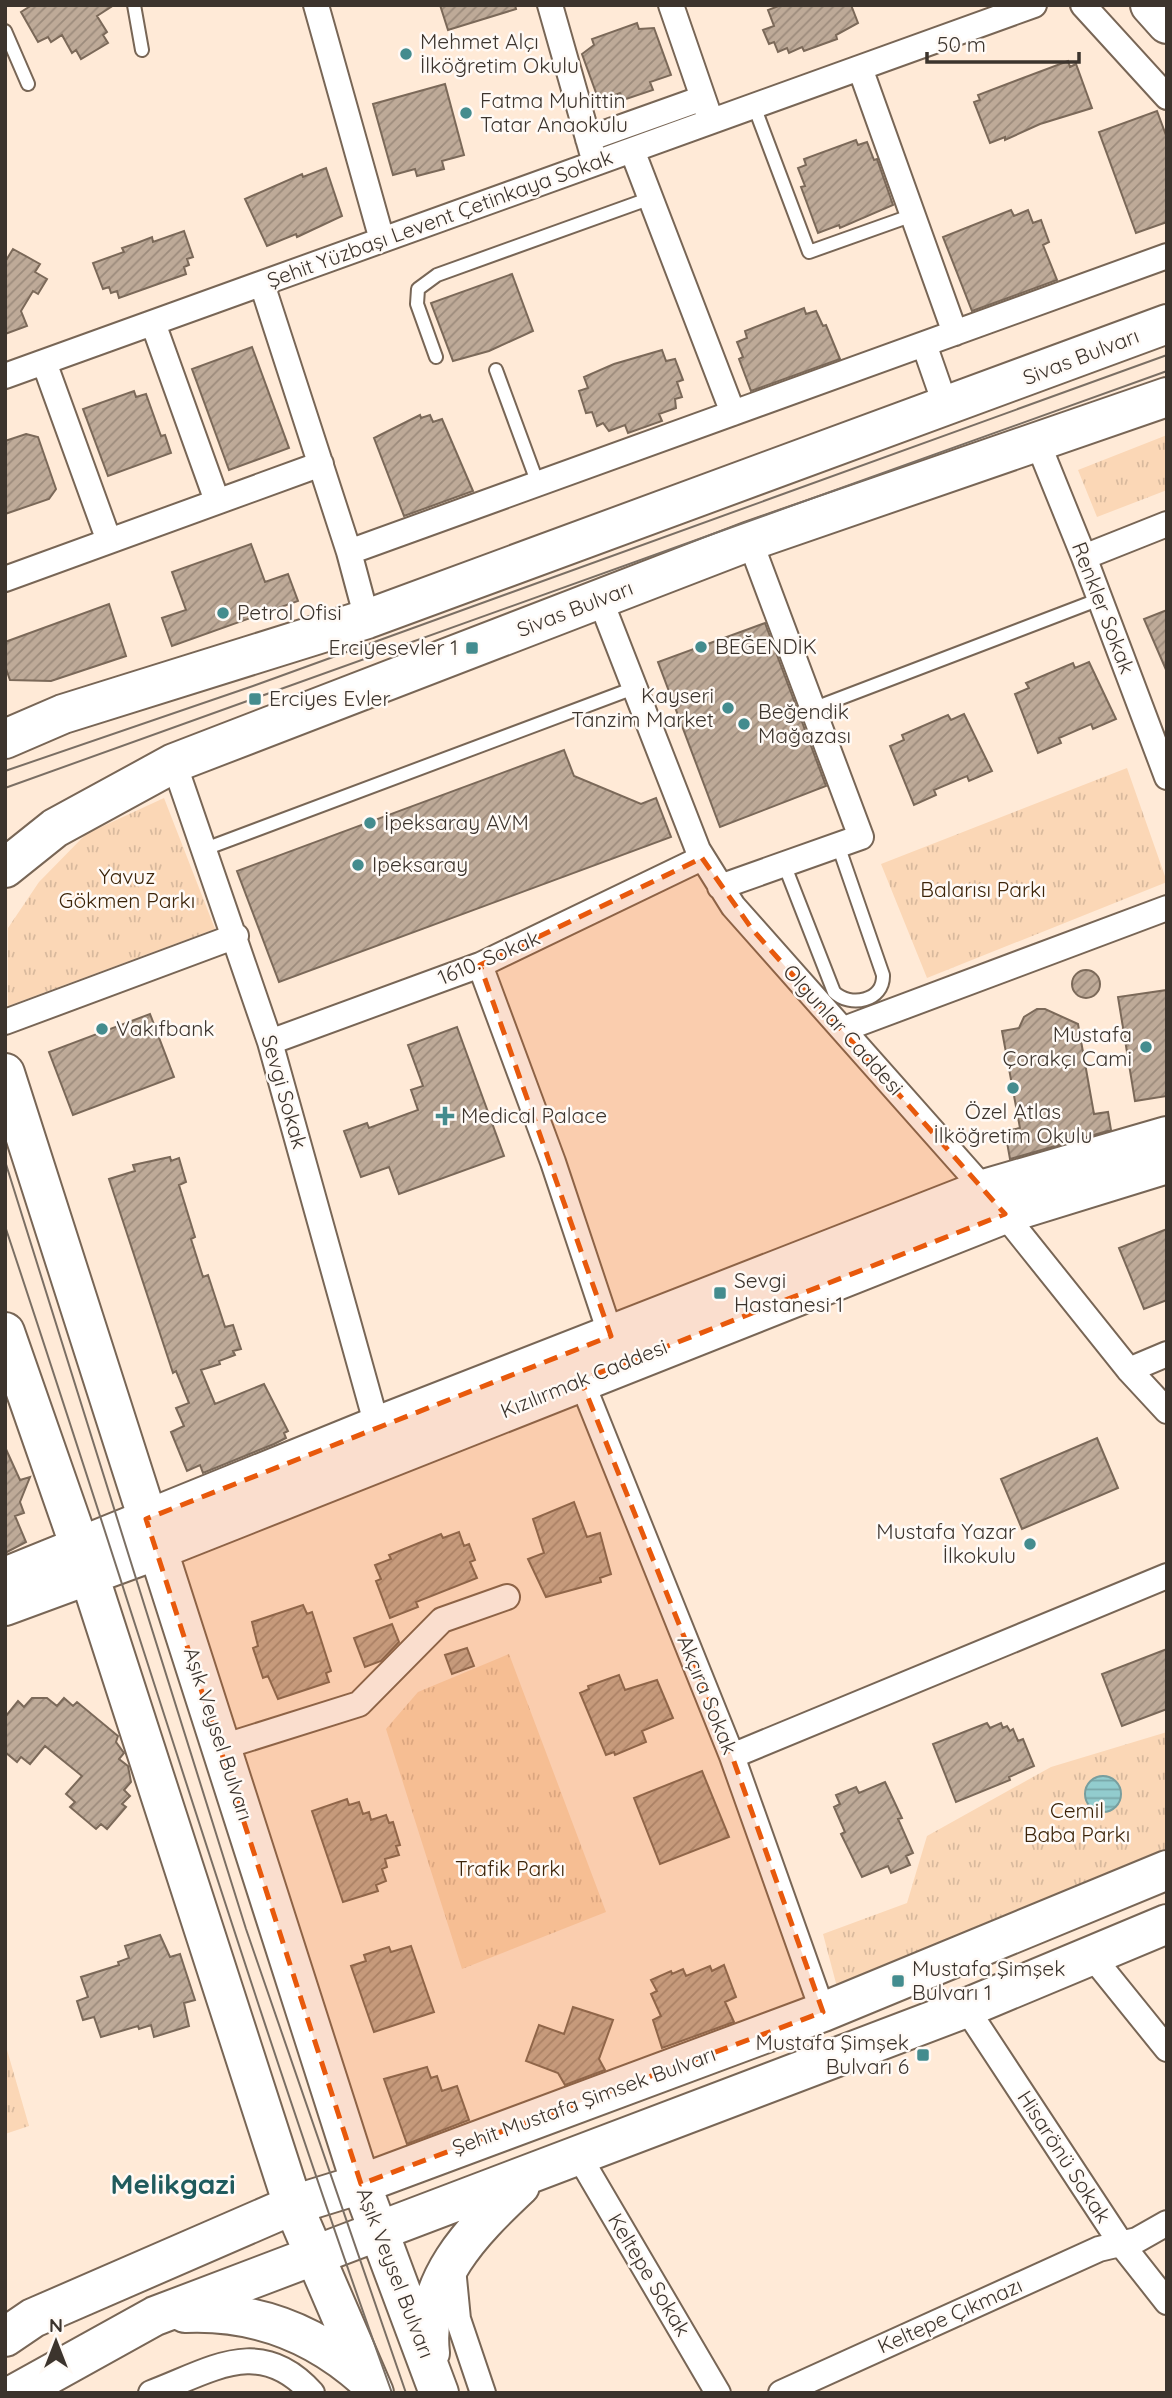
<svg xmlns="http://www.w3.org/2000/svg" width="1172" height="2398" viewBox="0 0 1172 2398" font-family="Quicksand,sans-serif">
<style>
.park{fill:url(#park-tufts)}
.water{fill:url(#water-rules);stroke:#789e9e;stroke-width:2}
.building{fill:url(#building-hatch);stroke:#7b6959;stroke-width:2}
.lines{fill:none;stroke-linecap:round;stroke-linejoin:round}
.lane-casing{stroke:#786656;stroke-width:16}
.street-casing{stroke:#786656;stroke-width:28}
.primary-casing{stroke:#786656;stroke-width:42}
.highway-casing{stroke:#786656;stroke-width:42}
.lane{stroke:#fff;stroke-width:12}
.street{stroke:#fff;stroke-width:24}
.primary{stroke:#fff;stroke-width:38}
.highway{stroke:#fff;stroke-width:38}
.tram{stroke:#7b6f64;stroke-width:2}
.marked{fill:#e8590c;fill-opacity:0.2;stroke:#e8590c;stroke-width:5;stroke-dasharray:14 9;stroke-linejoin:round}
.poi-dot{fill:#448c8e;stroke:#fffaf6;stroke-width:2.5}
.labels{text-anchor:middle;stroke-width:5;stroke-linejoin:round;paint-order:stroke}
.poi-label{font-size:21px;fill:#3c342d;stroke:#fffaf6;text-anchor:start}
.street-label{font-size:21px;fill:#3c342d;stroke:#fffaf6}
.park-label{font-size:21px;fill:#3c2409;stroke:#fffaf6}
.district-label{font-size:28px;font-weight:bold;fill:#205b5d;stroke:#fffaf6}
</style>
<defs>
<pattern id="park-tufts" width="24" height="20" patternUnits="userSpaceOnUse" patternTransform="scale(1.75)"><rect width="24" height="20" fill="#fbd7b6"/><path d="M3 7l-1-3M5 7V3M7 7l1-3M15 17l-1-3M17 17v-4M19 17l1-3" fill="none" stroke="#d8b99d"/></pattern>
<pattern id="water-rules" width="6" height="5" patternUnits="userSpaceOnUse" patternTransform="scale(1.75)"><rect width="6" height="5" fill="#92ccce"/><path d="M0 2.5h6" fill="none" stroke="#78a6a8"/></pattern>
<pattern id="building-hatch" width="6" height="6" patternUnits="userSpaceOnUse" patternTransform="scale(1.75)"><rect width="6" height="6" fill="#beaa98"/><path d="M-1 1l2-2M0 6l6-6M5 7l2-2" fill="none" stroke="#9c8b7c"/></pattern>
</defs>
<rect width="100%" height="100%" fill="#ffead7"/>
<path class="park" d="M 1167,435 L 1167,490 L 1097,517 L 1078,470 Z
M 1127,768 L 1167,882 L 927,978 L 881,864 Z
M 164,798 L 215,929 L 8,1006 L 8,928 L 39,882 L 86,834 Z
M 509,1654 L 606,1912 L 462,1969 L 386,1729 L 418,1692 Z
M 1167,1732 L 1167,1853 L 837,1987 L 823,1934 L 907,1903 L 927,1836 L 1051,1767 Z
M 5,2043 L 29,2126 L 5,2134 Z"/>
<path class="water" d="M1085 1794a18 18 0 1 1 36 0a18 18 0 1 1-36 0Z"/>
<path class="building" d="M 32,5 L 114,5 L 97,16 L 107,32 L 103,35 L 108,43 L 81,59 L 76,50 L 72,53 L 62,35 L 51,42 L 48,37 L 38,42 L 21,12 Z
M 440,5 L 515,5 L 516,9 L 448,30 Z
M 781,5 L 851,5 L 858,23 L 836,35 L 837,39 L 804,51 L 802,47 L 789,53 L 787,48 L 778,52 L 774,42 L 769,44 L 763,30 L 774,26 L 768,10 Z
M 637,23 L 639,29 L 654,28 L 671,75 L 650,82 L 653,90 L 623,100 L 620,93 L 599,101 L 582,54 L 594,45 L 592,39 Z
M 1068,61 L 1070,67 L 1076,64 L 1092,108 L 1040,124 L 1005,140 L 1005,137 L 990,143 L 974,102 L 980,100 L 978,95 Z
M 445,84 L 464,155 L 442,161 L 444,169 L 417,176 L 415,169 L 393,175 L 373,104 Z
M 1157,111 L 1167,138 L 1167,222 L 1136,233 L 1099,132 Z
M 856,140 L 858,145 L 867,142 L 874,160 L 877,159 L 893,205 L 840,228 L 839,225 L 818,233 L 801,187 L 805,186 L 798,168 L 806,165 L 804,159 Z
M 326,168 L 342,216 L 297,237 L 296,234 L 267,246 L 245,199 L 302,174 L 303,177 Z
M 1011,210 L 1014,216 L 1028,210 L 1033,223 L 1041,220 L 1049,242 L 1043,245 L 1057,280 L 972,311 L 943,237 Z
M 184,231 L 193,257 L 187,259 L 189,265 L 184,267 L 186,274 L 119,298 L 117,291 L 111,293 L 109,287 L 103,289 L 93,263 L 124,252 L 122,248 L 137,243 L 152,237 L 153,242 Z
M 13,249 L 40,264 L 35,272 L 47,279 L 38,294 L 33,291 L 21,311 L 27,326 L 5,334 L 5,262 Z
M 512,274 L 533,331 L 489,351 L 453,361 L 431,303 Z
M 804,308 L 806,314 L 816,311 L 823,326 L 826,325 L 840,359 L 751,391 L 739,359 L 743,357 L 737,342 L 747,338 L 745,331 Z
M 252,347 L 289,448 L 229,470 L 192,369 Z
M 662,350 L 666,361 L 675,359 L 683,380 L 677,382 L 682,397 L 675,399 L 676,408 L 659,414 L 662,421 L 628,433 L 625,425 L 609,431 L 603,423 L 597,426 L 592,412 L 586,413 L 579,391 L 588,388 L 584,377 L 614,364 Z
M 134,391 L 136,397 L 146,394 L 161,436 L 165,435 L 171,453 L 108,476 L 83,409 Z
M 420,415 L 421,418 L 430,415 L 433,422 L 442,419 L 473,491 L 404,516 L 374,438 Z
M 26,434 L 38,437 L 56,489 L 49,499 L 5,514 L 5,441 Z
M 251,544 L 265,582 L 288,574 L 298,601 L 172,646 L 162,618 L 186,610 L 172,572 Z
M 109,604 L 126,656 L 51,681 L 10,680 L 5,666 L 5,642 Z
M 1167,610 L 1167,672 L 1144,619 Z
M 765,623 L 826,786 L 720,827 L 658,662 Z
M 1089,662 L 1116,719 L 1093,729 L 1091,724 L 1059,738 L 1061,743 L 1038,753 L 1015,694 L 1029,688 L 1026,683 L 1073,663 L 1075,668 Z
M 964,714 L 992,771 L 969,781 L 967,776 L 934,790 L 936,795 L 914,805 L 890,746 L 904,740 L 902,735 L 948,715 L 951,720 Z
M 564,750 L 574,776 L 641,804 L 656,798 L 671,837 L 279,982 L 237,871 Z
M1072 984a14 14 0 1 1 28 0a14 14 0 1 1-28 0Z
M 1167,990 L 1167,1096 L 1135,1101 L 1118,997 Z
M 1037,1009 L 1045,1009 L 1078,1024 L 1094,1114 L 1108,1112 L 1111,1130 L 1010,1159 L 1005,1131 L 1020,1128 L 1002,1031 L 1019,1028 L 1024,1017 Z
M 150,1014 L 174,1077 L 73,1115 L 49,1052 Z
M 457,1027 L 504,1156 L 399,1194 L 389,1167 L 361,1177 L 344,1131 L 367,1123 L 369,1128 L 418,1110 L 411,1090 L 423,1086 L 408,1045 Z
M 170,1157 L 171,1161 L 179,1158 L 186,1182 L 179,1185 L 195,1237 L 191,1239 L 203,1277 L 208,1275 L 225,1327 L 233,1325 L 241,1349 L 233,1351 L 235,1355 L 219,1361 L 220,1364 L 201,1370 L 215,1404 L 264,1384 L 288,1431 L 284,1433 L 286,1438 L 274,1444 L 203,1473 L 200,1465 L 187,1471 L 171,1432 L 184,1426 L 176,1408 L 189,1403 L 176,1371 L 173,1373 L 109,1179 L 135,1171 L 133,1165 Z
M 1167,1229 L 1167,1300 L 1144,1309 L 1119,1248 Z
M 1097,1438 L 1118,1488 L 1022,1529 L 1001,1479 Z
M 5,1447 L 20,1480 L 30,1477 L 20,1502 L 24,1513 L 15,1516 L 26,1542 L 5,1553 Z
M 574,1502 L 587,1537 L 600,1533 L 611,1574 L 600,1578 L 601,1582 L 546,1597 L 528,1559 L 544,1553 L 533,1519 Z
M 459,1532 L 464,1546 L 469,1544 L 475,1560 L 470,1562 L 477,1578 L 416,1602 L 418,1607 L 390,1618 L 376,1581 L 381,1579 L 375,1565 L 391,1559 L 389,1555 L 441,1534 L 443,1538 Z
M 303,1605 L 307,1614 L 312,1612 L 331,1671 L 326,1673 L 329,1682 L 278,1699 L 268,1676 L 263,1678 L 253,1648 L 258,1646 L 252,1622 Z
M 392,1624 L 399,1642 L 381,1661 L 365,1667 L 354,1638 Z
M 467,1648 L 474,1666 L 452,1674 L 445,1655 Z
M 1167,1649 L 1167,1709 L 1122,1726 L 1102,1674 Z
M 619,1675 L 625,1690 L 657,1680 L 673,1718 L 642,1731 L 646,1742 L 615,1755 L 614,1752 L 606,1755 L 580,1693 L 589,1689 L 588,1686 Z
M 32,1698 L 47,1698 L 57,1706 L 64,1698 L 73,1706 L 77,1702 L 118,1736 L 116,1742 L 124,1753 L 119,1759 L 128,1766 L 131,1782 L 124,1790 L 130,1796 L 122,1804 L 126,1807 L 107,1829 L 101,1824 L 96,1829 L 70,1807 L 75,1802 L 66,1794 L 82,1776 L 45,1746 L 30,1764 L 21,1757 L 17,1762 L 5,1752 L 5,1717 L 18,1701 L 24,1707 Z
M 987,1723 L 990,1728 L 1001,1723 L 1003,1728 L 1007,1726 L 1010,1731 L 1013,1729 L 1018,1741 L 1023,1739 L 1034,1766 L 1009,1777 L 1010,1780 L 956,1802 L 933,1744 Z
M 702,1771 L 729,1837 L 660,1864 L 634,1798 Z
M 885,1782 L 902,1818 L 898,1819 L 913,1853 L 906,1856 L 910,1865 L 891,1873 L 888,1866 L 862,1877 L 841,1834 L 845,1832 L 834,1807 L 840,1804 L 836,1795 L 856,1787 L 859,1793 Z
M 347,1799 L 349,1805 L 359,1802 L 363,1814 L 369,1812 L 371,1820 L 386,1815 L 389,1823 L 393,1822 L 400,1845 L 396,1846 L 399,1855 L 385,1859 L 387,1867 L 382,1869 L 386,1881 L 376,1885 L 378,1891 L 343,1902 L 312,1811 Z
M 160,1935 L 170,1957 L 180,1954 L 195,2000 L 184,2003 L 189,2026 L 154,2037 L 151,2025 L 139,2029 L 138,2026 L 101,2037 L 94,2017 L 83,2020 L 77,2001 L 88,1997 L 81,1977 L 119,1965 L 118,1962 L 129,1958 L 125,1946 Z
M 411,1946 L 434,2012 L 374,2032 L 351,1966 L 366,1961 L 364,1955 L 389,1947 L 391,1952 Z
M 724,1965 L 736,1997 L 725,2002 L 734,2022 L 662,2048 L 653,2020 L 661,2016 L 651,1994 L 657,1991 L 651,1980 L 671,1971 L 672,1974 L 683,1969 L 686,1976 L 710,1966 L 712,1971 Z
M 573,2007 L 613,2020 L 599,2059 L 605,2070 L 565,2085 L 558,2073 L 526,2061 L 539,2025 L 564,2034 Z
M 427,2067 L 431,2078 L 437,2076 L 442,2091 L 457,2086 L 469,2120 L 407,2144 L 384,2079 Z"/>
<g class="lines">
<defs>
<path id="lane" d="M 134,5 L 142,50
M 5,31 L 28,84
M 754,106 L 809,252 L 913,215
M 436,357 L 417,304 L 418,289 L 437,275 L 651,198
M 496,370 L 538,484
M 812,709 L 1100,599
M 205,849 L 634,688
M 784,864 L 834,992 C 850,1008 884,1001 883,975 L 838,845"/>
<path id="street" d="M 316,5 L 382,240
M 550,5 L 595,163
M 671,5 L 711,121
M 1083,5 L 1167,97
M 860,68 L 955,333
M 588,139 L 703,98
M 632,150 L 733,413
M 262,284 L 349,552 L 367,619
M 153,323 L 217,501
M 924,344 L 946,407
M 44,362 L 109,541
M 5,376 L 1034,5
M 1037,441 L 1084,557 L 1167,777
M 349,552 L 1167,256
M 1084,557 L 1167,524
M 5,579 L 321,464
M 600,599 L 698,850 L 733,906 L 984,1189 L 1129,1370 L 1167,1411
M 174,763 L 270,1042 L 377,1426
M 720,887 L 861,837 L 750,541
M 480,965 L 553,1162 L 611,1336
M 5,1022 L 236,936
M 844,1029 L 1167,908
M 270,1042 L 480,965 L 702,858
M 1129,1370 L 1167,1354
M 581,1380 L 732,1756 L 823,2012
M 222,1747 L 359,1704 L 442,1620 L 507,1597
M 732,1756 L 1167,1576
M 1091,1955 L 1167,2049
M 966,2008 L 1122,2245 L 1167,2302
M 580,2158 L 718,2393
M 453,2268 L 458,2319 L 483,2393
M 151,2393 C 212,2370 260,2335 312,2393
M 781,2393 L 1099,2249 L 1137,2240 L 1167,2223"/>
<path id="primary" d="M 1150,5 L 1167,24
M 5,1073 L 361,2184 L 439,2393
M 5,1332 L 80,1547 L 293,2205 L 374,2393
M 5,1577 L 377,1426 L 984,1189 L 1167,1136
M 5,1606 L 160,1549 L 1005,1214 L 1167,1164
M 185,2313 C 254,2310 315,2333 366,2379
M 5,2337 L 33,2318 L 293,2205 L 361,2184 L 823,2012 L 1167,1870
M 430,2353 C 422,2281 471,2232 520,2186
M 16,2393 L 155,2316 L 966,2008 L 1167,1924"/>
<path id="highway" d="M 5,739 L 63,714 L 367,619 L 1167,324
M 5,868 L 55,828 L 174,763 L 750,541 L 1167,397"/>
</defs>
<use href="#lane" class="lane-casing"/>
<use href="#street" class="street-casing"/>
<use href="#primary" class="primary-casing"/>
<use href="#highway" class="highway-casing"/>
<use href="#lane" class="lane"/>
<use href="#street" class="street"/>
<use href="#primary" class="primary"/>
<use href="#highway" class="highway"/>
<path class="tram" d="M 5,771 L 253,686 L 1167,355
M 5,788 L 1167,371
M 5,1161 L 246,1929 L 406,2393
M 5,1226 C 135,1615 253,2007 392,2393"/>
</g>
<path class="marked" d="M 702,858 L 752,929 L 1005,1214 L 581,1380 L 732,1756 L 823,2012 L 361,2184 L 146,1519 L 611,1336 L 480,965 Z"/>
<g class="poi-dot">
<circle cx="406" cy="54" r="7"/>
<circle cx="466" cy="113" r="7"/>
<circle cx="223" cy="613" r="7"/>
<circle cx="701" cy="647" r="7"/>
<rect x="465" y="641" width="14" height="14" rx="3.5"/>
<rect x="248" y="692" width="14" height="14" rx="3.5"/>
<circle cx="728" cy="708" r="7"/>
<circle cx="744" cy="724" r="7"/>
<circle cx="370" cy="823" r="7"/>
<circle cx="358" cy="865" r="7"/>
<circle cx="102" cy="1029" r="7"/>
<circle cx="1146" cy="1047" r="7"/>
<circle cx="1013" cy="1088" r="7"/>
<path d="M441.5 1105.5h7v7h7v7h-7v7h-7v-7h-7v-7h7z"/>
<rect x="713" y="1286" width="14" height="14" rx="3.5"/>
<circle cx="1030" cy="1544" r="7"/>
<rect x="891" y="1974" width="14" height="14" rx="3.5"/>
<rect x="916" y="2048" width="14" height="14" rx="3.5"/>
</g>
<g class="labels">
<g class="poi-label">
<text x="420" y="49">Mehmet Alçı<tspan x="420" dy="24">İlköğretim Okulu</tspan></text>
<text x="480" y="108">Fatma Muhittin<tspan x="480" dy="24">Tatar Anaokulu</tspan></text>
<text x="237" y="620">Petrol Ofisi</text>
<text x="715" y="654">BEĞENDİK</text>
<text x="458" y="655" text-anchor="end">Erciyesevler 1</text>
<text x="714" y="703" text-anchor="end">Kayseri<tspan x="714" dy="24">Tanzim Market</tspan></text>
<text x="269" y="706">Erciyes Evler</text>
<text x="758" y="719">Beğendik<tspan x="758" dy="24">Mağazası</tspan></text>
<text x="384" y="830">İpeksaray AVM</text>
<text x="372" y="872">Ipeksaray</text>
<text x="116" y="1036">Vakıfbank</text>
<text x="1132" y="1042" text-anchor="end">Mustafa<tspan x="1132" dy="24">Çorakçı Cami</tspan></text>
<text x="1013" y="1119" text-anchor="middle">Özel Atlas<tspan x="1013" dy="24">İlköğretim Okulu</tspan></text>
<text x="461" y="1123">Medical Palace</text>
<text x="734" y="1288">Sevgi<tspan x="734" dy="24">Hastanesi 1</tspan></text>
<text x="1016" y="1539" text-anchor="end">Mustafa Yazar<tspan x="1016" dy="24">İlkokulu</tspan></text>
<text x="912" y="1976">Mustafa Şimşek<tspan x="912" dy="24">Bulvarı 1</tspan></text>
<text x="909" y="2050" text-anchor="end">Mustafa Şimşek<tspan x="909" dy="24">Bulvarı 6</tspan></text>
</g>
<g class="street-label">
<text transform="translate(440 219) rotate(-20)" y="7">Şehit Yüzbaşı Levent Çetinkaya Sokak</text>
<text transform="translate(1081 357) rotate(-21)" y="7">Sivas Bulvarı</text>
<text transform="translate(1103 608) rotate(69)" y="7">Renkler Sokak</text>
<text transform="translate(575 609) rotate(-21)" y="7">Sivas Bulvarı</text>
<text transform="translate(489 958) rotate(-23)" y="7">1610. Sokak</text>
<text transform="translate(843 1030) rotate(48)" y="7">Olgunlar Caddesi</text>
<text transform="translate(284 1092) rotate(74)" y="7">Sevgi Sokak</text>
<text transform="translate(584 1379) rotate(-22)" y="7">Kızılırmak Caddesi</text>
<text transform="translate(707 1695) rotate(68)" y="7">Akçıra Sokak</text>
<text transform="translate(218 1734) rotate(72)" y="7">Aşık Veysel Bulvarı</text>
<text transform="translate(584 2101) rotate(-20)" y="7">Şehit Mustafa Şimsek Bulvarı</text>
<text transform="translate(1064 2157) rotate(57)" y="7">Hisarönü Sokak</text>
<text transform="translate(395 2273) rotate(69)" y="7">Aşık Veysel Bulvarı</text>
<text transform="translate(649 2275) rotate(59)" y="7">Keltepe Sokak</text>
<text transform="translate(950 2316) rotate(-24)" y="7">Keltepe Çıkmazı</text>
</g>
<g class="park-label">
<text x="127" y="884">Yavuz<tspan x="127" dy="24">Gökmen Parkı</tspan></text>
<text x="983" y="897">Balarısı Parkı</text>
<text x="1077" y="1818">Cemil<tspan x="1077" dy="24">Baba Parkı</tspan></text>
<text x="510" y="1876">Trafik Parkı</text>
</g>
<g class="district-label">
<text x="173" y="2194">Melikgazi</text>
</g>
</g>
<rect width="1172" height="2398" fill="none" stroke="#3c342d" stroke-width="14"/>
<g transform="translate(56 2342)" stroke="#fffaf6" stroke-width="5" paint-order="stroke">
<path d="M0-5L12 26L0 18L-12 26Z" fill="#3c342d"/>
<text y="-10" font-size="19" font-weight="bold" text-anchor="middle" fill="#3c342d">N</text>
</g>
<path d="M927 52v10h152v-10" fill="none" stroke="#3c342d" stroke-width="3.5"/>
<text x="937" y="52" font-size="21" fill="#3c342d" stroke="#fffaf6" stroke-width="5" paint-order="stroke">50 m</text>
</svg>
